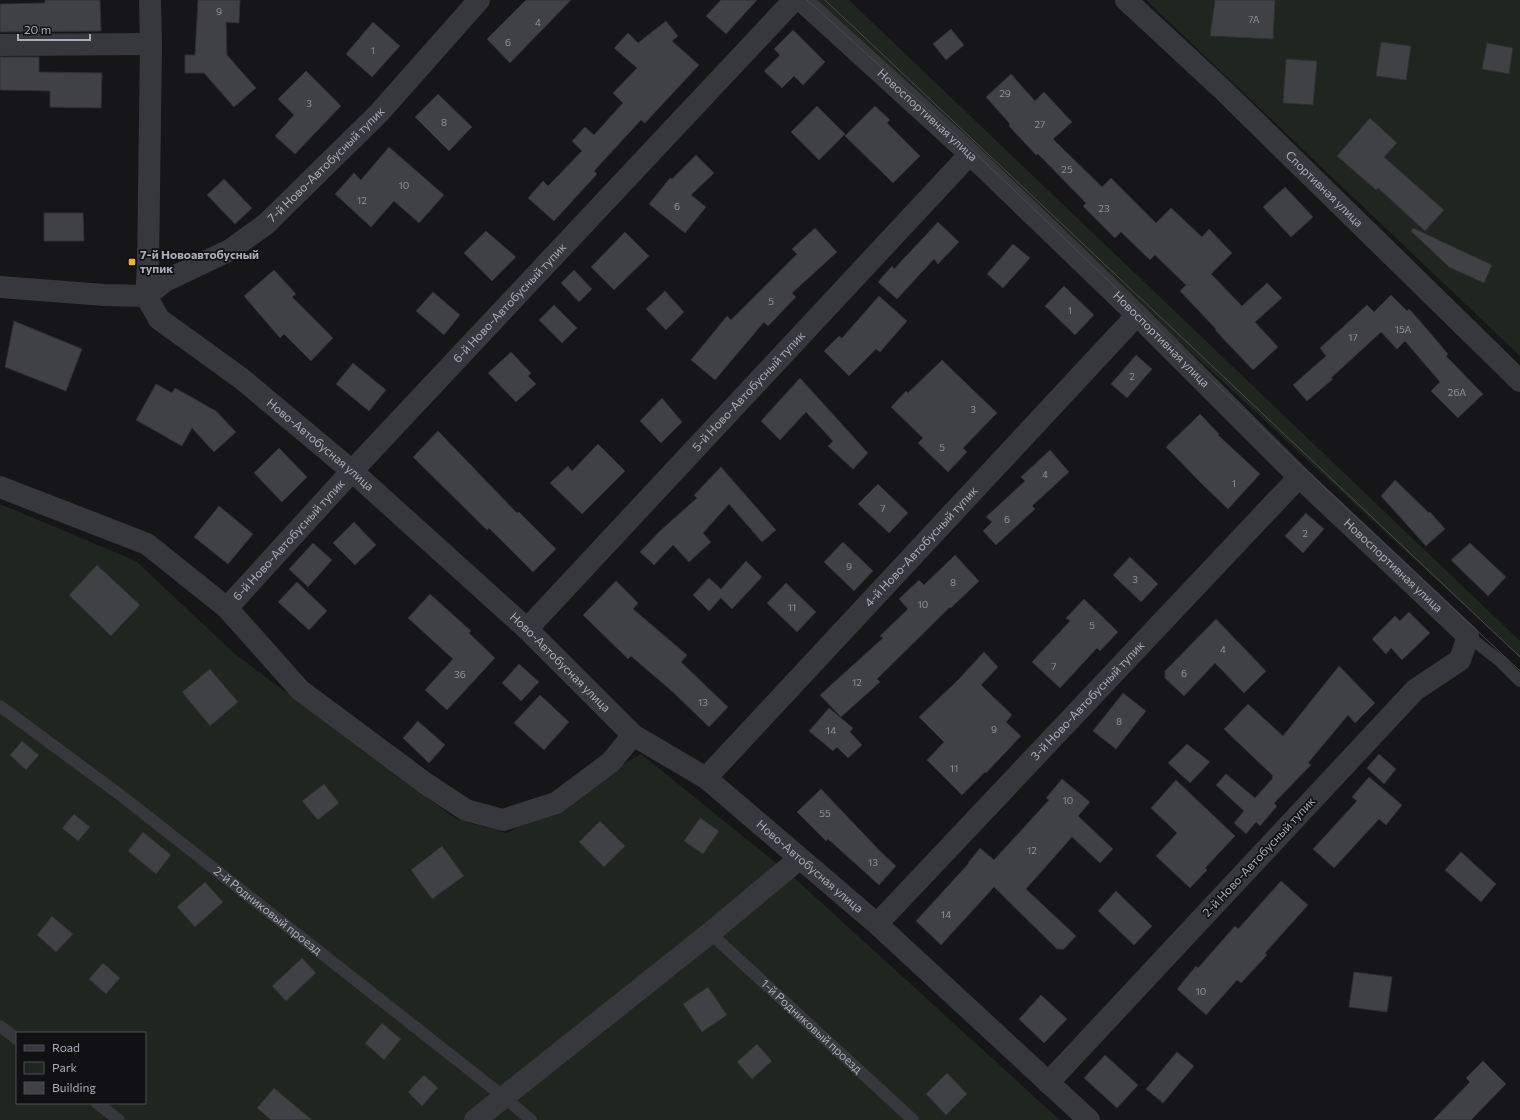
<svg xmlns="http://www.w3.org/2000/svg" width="1520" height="1120" viewBox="0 0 1520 1120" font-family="Commissioner,sans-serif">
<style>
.green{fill:#1e261f;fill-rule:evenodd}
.building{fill:#404145;stroke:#303034}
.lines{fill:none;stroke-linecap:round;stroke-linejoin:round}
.service{stroke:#37383d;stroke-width:12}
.minor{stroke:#37383d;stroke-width:22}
.tram{stroke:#4a4c52;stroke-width:1}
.poi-dot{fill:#f2b134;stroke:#111113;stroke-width:1.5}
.labels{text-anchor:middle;stroke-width:3.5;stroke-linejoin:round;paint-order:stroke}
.number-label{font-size:10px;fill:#8e929b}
.street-label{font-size:12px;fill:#a8adb8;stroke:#111113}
.poi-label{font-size:12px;font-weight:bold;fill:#a8adb8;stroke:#111113;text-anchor:start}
</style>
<rect width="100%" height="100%" fill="#161618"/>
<path class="green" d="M 811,0 L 849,0 L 1520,641 L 1520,657 Z
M 1146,0 L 1520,0 L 1520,356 Z
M 0,504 L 136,561 L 235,654 L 456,819 L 507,833 L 641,754 L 791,875 L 1060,1120 L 0,1120 ZM 17,1033 L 145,1033 L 145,1103 L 17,1103 Z"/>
<path class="building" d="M 45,0 L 100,0 L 101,31 L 0,32 L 0,4 L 45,3 Z
M 198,0 L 240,0 L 239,23 L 226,22 L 227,55 L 256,88 L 234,107 L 204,73 L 185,73 L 185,55 L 195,55 Z
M 526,0 L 571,0 L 510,63 L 487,39 Z
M 721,0 L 757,0 L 726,34 L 706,16 Z
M 1215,0 L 1275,0 L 1273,39 L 1210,36 Z
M 666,21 L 678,36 L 672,41 L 699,65 L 645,123 L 641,120 L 594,171 L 597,174 L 554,221 L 528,198 L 543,181 L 548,186 L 582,151 L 572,141 L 585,127 L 594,135 L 623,103 L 613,93 L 637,68 L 614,48 L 628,33 L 638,43 Z
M 373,22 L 400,46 L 372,77 L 346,54 Z
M 951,29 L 964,45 L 946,60 L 933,44 Z
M 793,30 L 825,62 L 803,85 L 794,76 L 782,88 L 764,71 L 780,55 L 774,49 Z
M 1381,42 L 1411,46 L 1406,80 L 1376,76 Z
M 1487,43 L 1513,48 L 1509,74 L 1482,69 Z
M 0,57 L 39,57 L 39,72 L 102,73 L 101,108 L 50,107 L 50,91 L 0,90 Z
M 1286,59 L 1317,61 L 1313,105 L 1283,103 Z
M 306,71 L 341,106 L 295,154 L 275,136 L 294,115 L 278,99 Z
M 1011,74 L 1035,101 L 1044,92 L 1072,122 L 1053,139 L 1102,187 L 1111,178 L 1156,223 L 1171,208 L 1202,237 L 1209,229 L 1232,253 L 1211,274 L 1242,306 L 1267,283 L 1282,298 L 1255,322 L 1278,347 L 1253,370 L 1215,330 L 1216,329 L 1180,291 L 1186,285 L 1155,255 L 1150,260 L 1121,232 L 1115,238 L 1083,206 L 1086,203 L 1038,154 L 1036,155 L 1009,126 L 1010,124 L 986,97 Z
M 438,94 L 472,127 L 449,151 L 415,117 Z
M 817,106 L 845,134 L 819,160 L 791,132 Z
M 875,106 L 890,120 L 887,123 L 920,156 L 893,183 L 845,136 Z
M 1370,118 L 1397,143 L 1384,157 L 1444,210 L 1425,231 L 1378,188 L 1376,190 L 1337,156 Z
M 389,147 L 444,195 L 419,223 L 394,201 L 371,227 L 335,194 L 354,173 L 361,180 Z
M 696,155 L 714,173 L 691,195 L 706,207 L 685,233 L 649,204 L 670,178 L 672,179 Z
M 224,179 L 252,208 L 235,224 L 207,195 Z
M 1285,187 L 1313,217 L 1291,237 L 1263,207 Z
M 44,213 L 83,213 L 84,241 L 44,241 Z
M 938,222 L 959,242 L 938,264 L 934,259 L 897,299 L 878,282 L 892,266 L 894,269 Z
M 815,228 L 837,252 L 792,293 L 796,297 L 768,326 L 764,322 L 715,380 L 691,360 L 727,316 L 731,320 L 797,254 L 792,249 Z
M 1413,228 L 1492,265 L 1484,283 L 1449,267 L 1411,231 Z
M 486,231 L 516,257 L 492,281 L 464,253 Z
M 625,232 L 649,256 L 614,290 L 591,267 Z
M 1013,244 L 1030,258 L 1003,288 L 987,274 Z
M 274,270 L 296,294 L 292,297 L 333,338 L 311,361 L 284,334 L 280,338 L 244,296 Z
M 574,270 L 592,289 L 579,302 L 561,283 Z
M 1064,286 L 1094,315 L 1075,335 L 1045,306 Z
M 665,291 L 684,312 L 666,330 L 646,309 Z
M 433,292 L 460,315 L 444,335 L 416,311 Z
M 1391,295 L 1407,311 L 1409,309 L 1420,321 L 1448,354 L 1446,356 L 1483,394 L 1458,418 L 1431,391 L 1440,382 L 1405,341 L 1397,349 L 1381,332 L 1331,378 L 1333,379 L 1307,401 L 1293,385 L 1326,356 L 1320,348 L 1367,305 L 1374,312 Z
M 879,296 L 907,321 L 880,352 L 876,349 L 849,376 L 824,351 L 839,336 L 842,338 Z
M 554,305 L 577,328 L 562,343 L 539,320 Z
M 14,321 L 82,349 L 66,391 L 5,367 Z
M 511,352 L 531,373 L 528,376 L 536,384 L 516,402 L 488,373 Z
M 1136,355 L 1152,369 L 1127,398 L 1111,384 Z
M 942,360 L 997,413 L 963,448 L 967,452 L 948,472 L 918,443 L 923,438 L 891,407 L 906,391 L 908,393 Z
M 353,363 L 386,390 L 369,411 L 336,384 Z
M 800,378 L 868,453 L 853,469 L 828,446 L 833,441 L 806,412 L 780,440 L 761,421 Z
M 156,384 L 172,393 L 175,388 L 216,411 L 236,432 L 214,452 L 192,428 L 182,446 L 136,420 Z
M 662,398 L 682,422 L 661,443 L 640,421 Z
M 1200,414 L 1219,434 L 1218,435 L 1260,474 L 1228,509 L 1203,485 L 1166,447 Z
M 438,431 L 517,513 L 519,512 L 556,549 L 533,572 L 489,528 L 487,530 L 413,457 Z
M 598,444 L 625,471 L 582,514 L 550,483 L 568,466 L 572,471 Z
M 279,448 L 307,477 L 282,502 L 254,473 Z
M 1050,450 L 1069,472 L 1032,506 L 1035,509 L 996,545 L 983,531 L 992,522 L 986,517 L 1025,481 L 1021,477 Z
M 721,467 L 776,530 L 762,542 L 729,504 L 703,533 L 711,542 L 689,562 L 673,545 L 654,565 L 640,552 L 660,531 L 697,498 L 694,495 Z
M 1395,480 L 1429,513 L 1430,512 L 1445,529 L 1426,546 L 1381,496 Z
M 878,484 L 908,513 L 889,533 L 858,504 Z
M 219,506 L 253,534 L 228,564 L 194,537 Z
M 1306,513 L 1324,529 L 1303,553 L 1285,536 Z
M 354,522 L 376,545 L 355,565 L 333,543 Z
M 843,542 L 873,571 L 854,591 L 824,562 Z
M 313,543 L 332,560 L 308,587 L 289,569 Z
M 1470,543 L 1506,577 L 1488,596 L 1451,560 Z
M 955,555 L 979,581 L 951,608 L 950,607 L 877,679 L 880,682 L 841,717 L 820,695 L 883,638 L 880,636 L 908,609 L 899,599 L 919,580 L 924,585 Z
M 1130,557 L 1158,584 L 1141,602 L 1113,575 Z
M 746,561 L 762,577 L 732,609 L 721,598 L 709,611 L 693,595 L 709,578 L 721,589 Z
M 97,565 L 140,605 L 111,636 L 69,595 Z
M 616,581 L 638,603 L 633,609 L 687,655 L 681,662 L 728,707 L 709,727 L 674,693 L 631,656 L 628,659 L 583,615 Z
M 297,582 L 327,611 L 309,630 L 278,602 Z
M 786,583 L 816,612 L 797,632 L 767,603 Z
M 430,594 L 471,631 L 469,633 L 495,658 L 447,710 L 425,690 L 453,659 L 408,618 Z
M 1084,599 L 1118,632 L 1100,651 L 1097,648 L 1060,688 L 1032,662 L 1070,621 L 1066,618 Z
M 1409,612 L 1430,633 L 1402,660 L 1391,648 L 1386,654 L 1372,639 L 1395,616 L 1400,621 Z
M 1216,619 L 1266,671 L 1244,693 L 1215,663 L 1184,696 L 1165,678 L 1165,671 Z
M 984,652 L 998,667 L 981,685 L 1012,715 L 1006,722 L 1021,736 L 986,773 L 985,772 L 962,795 L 927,760 L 944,742 L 919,717 L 957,681 Z
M 519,664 L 539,682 L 521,701 L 502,683 Z
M 1339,666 L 1375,703 L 1355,723 L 1348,715 L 1308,763 L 1311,765 L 1274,803 L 1277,806 L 1260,826 L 1256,822 L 1246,834 L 1234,823 L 1244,811 L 1216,785 L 1226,774 L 1255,798 L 1273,778 L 1272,777 L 1273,776 L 1224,729 L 1248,704 L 1283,736 Z
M 210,669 L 238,702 L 210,726 L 182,692 Z
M 1123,693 L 1146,711 L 1116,749 L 1093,731 Z
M 540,695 L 569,722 L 544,750 L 514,723 Z
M 829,708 L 853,728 L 850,732 L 862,745 L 848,758 L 837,747 L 833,751 L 809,731 Z
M 418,721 L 445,745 L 429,763 L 403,738 Z
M 22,741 L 39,755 L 26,770 L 10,755 Z
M 1187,744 L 1210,762 L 1190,783 L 1168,763 Z
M 1379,754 L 1396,769 L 1384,784 L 1367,768 Z
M 1369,777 L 1402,805 L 1386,825 L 1379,819 L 1334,868 L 1313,849 L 1357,801 L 1352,797 Z
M 1062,779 L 1090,802 L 1078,816 L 1113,849 L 1100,863 L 1072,837 L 1026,889 L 1076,936 L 1064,949 L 1057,949 L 994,887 L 941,945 L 916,921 L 969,863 L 968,863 L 980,848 L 994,860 L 1049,800 L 1046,798 Z
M 1176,780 L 1235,836 L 1205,868 L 1207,870 L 1190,888 L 1156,856 L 1177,833 L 1151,808 Z
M 324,784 L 339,803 L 318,820 L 302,801 Z
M 821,789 L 880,851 L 896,866 L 879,885 L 828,839 L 826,841 L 797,812 Z
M 74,814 L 90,827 L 78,841 L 62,828 Z
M 700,818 L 719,831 L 703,854 L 684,841 Z
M 600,821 L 625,846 L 604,867 L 579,842 Z
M 143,832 L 171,855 L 156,874 L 128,851 Z
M 442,846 L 464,876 L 432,899 L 411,870 Z
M 1461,852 L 1496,884 L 1481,902 L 1445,870 Z
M 1281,881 L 1308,905 L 1265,953 L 1267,955 L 1241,983 L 1237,980 L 1206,1015 L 1177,989 L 1196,966 L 1198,968 L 1235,926 L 1238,929 Z
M 205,882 L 223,902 L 195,927 L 177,907 Z
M 1116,891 L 1152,926 L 1134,945 L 1098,911 Z
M 52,916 L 73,934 L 56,952 L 37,935 Z
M 302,958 L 316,973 L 286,1001 L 272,986 Z
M 103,963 L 120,978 L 106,994 L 89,979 Z
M 1354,972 L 1392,977 L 1387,1012 L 1349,1007 Z
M 708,987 L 727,1015 L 702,1032 L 683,1004 Z
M 1041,995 L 1067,1019 L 1044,1043 L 1019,1019 Z
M 382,1023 L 401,1039 L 384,1060 L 365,1043 Z
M 757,1044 L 772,1061 L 752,1079 L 737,1062 Z
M 1177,1052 L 1194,1066 L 1163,1103 L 1146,1089 Z
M 1105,1055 L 1138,1085 L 1117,1108 L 1084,1078 Z
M 1483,1061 L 1506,1084 L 1471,1120 L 1433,1120 L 1470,1082 L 1466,1078 Z
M 947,1073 L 967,1094 L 946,1115 L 926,1094 Z
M 424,1075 L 438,1088 L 422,1106 L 408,1092 Z
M 274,1088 L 312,1120 L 271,1120 L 257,1108 Z"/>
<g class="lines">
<g class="service">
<path d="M 1468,636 L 1500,661 L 1520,681"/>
<path id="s1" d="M 0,706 L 123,797 L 504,1097 L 531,1120"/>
<path id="s2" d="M 710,933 L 913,1120"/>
<path d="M 0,1026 L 17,1039"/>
<path d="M 97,1103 L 119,1120"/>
</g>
<g class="minor">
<path id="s3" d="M 801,0 L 970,154 L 1137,315 L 1299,477 L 1468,636 L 1460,660 L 1415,690 L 1048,1083"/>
<path id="s4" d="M 1126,0 L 1223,90 L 1520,381"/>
<path d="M 0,45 L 151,44"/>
<path d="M 0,287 L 104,295 L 146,296"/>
<path id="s5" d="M 146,296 L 159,319 L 242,379 L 352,471 L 527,629 L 633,735 L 706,778 L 877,924 L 1089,1120"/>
<path id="s6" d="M 146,296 L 165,281 L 230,250 L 266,224 L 379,113 L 479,0"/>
<path d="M 146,296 L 148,267 L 151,44 L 150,0"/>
<path d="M 0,487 L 147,544 L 227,608 L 300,690 L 425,783 L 466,810 L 503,820 L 556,803 L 611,762 L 633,735"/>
<path id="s7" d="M 227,608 L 352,471 L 794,0"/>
<path id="s8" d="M 527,629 L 970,154"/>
<path id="s9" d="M 706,778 L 1137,315"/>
<path id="s10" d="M 877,924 L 1299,477"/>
<path d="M 475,1120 L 710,933 L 799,859"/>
</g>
<path class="tram" d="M 807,0 L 965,143 L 1291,456 L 1520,671
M 825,0 L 1520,657"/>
</g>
<rect class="poi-dot" x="128" y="258" width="8" height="8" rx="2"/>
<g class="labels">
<g class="number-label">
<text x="219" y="15">9</text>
<text x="1254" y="23">7А</text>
<text x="538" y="26">4</text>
<text x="508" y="46">6</text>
<text x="373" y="54">1</text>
<text x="1005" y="97">29</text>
<text x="309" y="107">3</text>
<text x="444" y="126">8</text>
<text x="1040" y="128">27</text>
<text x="1067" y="173">25</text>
<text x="404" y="189">10</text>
<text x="362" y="204">12</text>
<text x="677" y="210">6</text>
<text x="1104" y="212">23</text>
<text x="771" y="305">5</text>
<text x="1070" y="314">1</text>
<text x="1403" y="333">15А</text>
<text x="1353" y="341">17</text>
<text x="1132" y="380">2</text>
<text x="1457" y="396">26А</text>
<text x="973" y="413">3</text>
<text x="942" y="451">5</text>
<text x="1045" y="478">4</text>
<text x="1234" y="487">1</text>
<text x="883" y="512">7</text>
<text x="1007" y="523">6</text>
<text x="1305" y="537">2</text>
<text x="849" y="570">9</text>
<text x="1135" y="583">3</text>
<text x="953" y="586">8</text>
<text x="923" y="608">10</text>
<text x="792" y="611">11</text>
<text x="1092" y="629">5</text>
<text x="1223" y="653">4</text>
<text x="1054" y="670">7</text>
<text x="1184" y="677">6</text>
<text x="460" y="678">36</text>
<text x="857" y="686">12</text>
<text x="703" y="706">13</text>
<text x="1119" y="725">8</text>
<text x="994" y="733">9</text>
<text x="831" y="734">14</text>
<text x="954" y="772">11</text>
<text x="1068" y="804">10</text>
<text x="825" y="817">55</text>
<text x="1032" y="854">12</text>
<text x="873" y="866">13</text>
<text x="946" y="918">14</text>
<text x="1201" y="995">10</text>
</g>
<g class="street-label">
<text dy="4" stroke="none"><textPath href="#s3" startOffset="171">Новоспортивная улица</textPath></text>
<text dy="4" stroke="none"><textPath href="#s6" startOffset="225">7-й Ново-Автобусный тупик</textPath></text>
<text dy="4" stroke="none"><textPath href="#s4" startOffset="274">Спортивная улица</textPath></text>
<text dy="4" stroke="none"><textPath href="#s7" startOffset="416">6-й Ново-Автобусный тупик</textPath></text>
<text dy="4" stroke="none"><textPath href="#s3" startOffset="495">Новоспортивная улица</textPath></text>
<text dy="4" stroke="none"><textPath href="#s8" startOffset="325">5-й Ново-Автобусный тупик</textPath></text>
<text dy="4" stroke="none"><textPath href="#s5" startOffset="231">Ново-Автобусная улица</textPath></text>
<text dy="4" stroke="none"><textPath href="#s7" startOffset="92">6-й Ново-Автобусный тупик</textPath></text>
<text dy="4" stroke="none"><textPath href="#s9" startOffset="316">4-й Ново-Автобусный тупик</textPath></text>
<text dy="4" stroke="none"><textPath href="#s3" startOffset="819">Новоспортивная улица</textPath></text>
<text dy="4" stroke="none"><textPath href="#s5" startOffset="555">Ново-Автобусная улица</textPath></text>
<text dy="4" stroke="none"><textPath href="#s10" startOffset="307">3-й Ново-Автобусный тупик</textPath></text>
<text transform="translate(1259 857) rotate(-47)" y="4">2-й Ново-Автобусный тупик</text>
<text dy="4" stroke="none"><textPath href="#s5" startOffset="879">Ново-Автобусная улица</textPath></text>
<text dy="4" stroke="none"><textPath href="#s1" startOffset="337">2-й Родниковый проезд</textPath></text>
<text dy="4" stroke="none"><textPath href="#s2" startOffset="138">1-й Родниковый проезд</textPath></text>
</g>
<g class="poi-label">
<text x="140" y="259">7-й Новоавтобусный<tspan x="140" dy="14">тупик</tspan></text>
</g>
</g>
<rect x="16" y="1032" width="130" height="72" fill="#111113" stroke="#4d4f55"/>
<rect x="24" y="1045" width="20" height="6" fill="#37383d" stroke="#4d4f55"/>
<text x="52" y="1052" font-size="12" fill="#a8adb8">Road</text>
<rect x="24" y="1062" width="20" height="12" fill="#1e261f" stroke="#4d4f55"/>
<text x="52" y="1072" font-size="12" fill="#a8adb8">Park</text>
<rect x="24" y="1082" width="20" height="12" fill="#404145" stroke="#4d4f55"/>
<text x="52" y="1092" font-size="12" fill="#a8adb8">Building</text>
<path d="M18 34v6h72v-6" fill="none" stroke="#a8adb8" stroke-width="2"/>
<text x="24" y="34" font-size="12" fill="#a8adb8" stroke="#111113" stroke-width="3" paint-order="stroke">20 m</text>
</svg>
